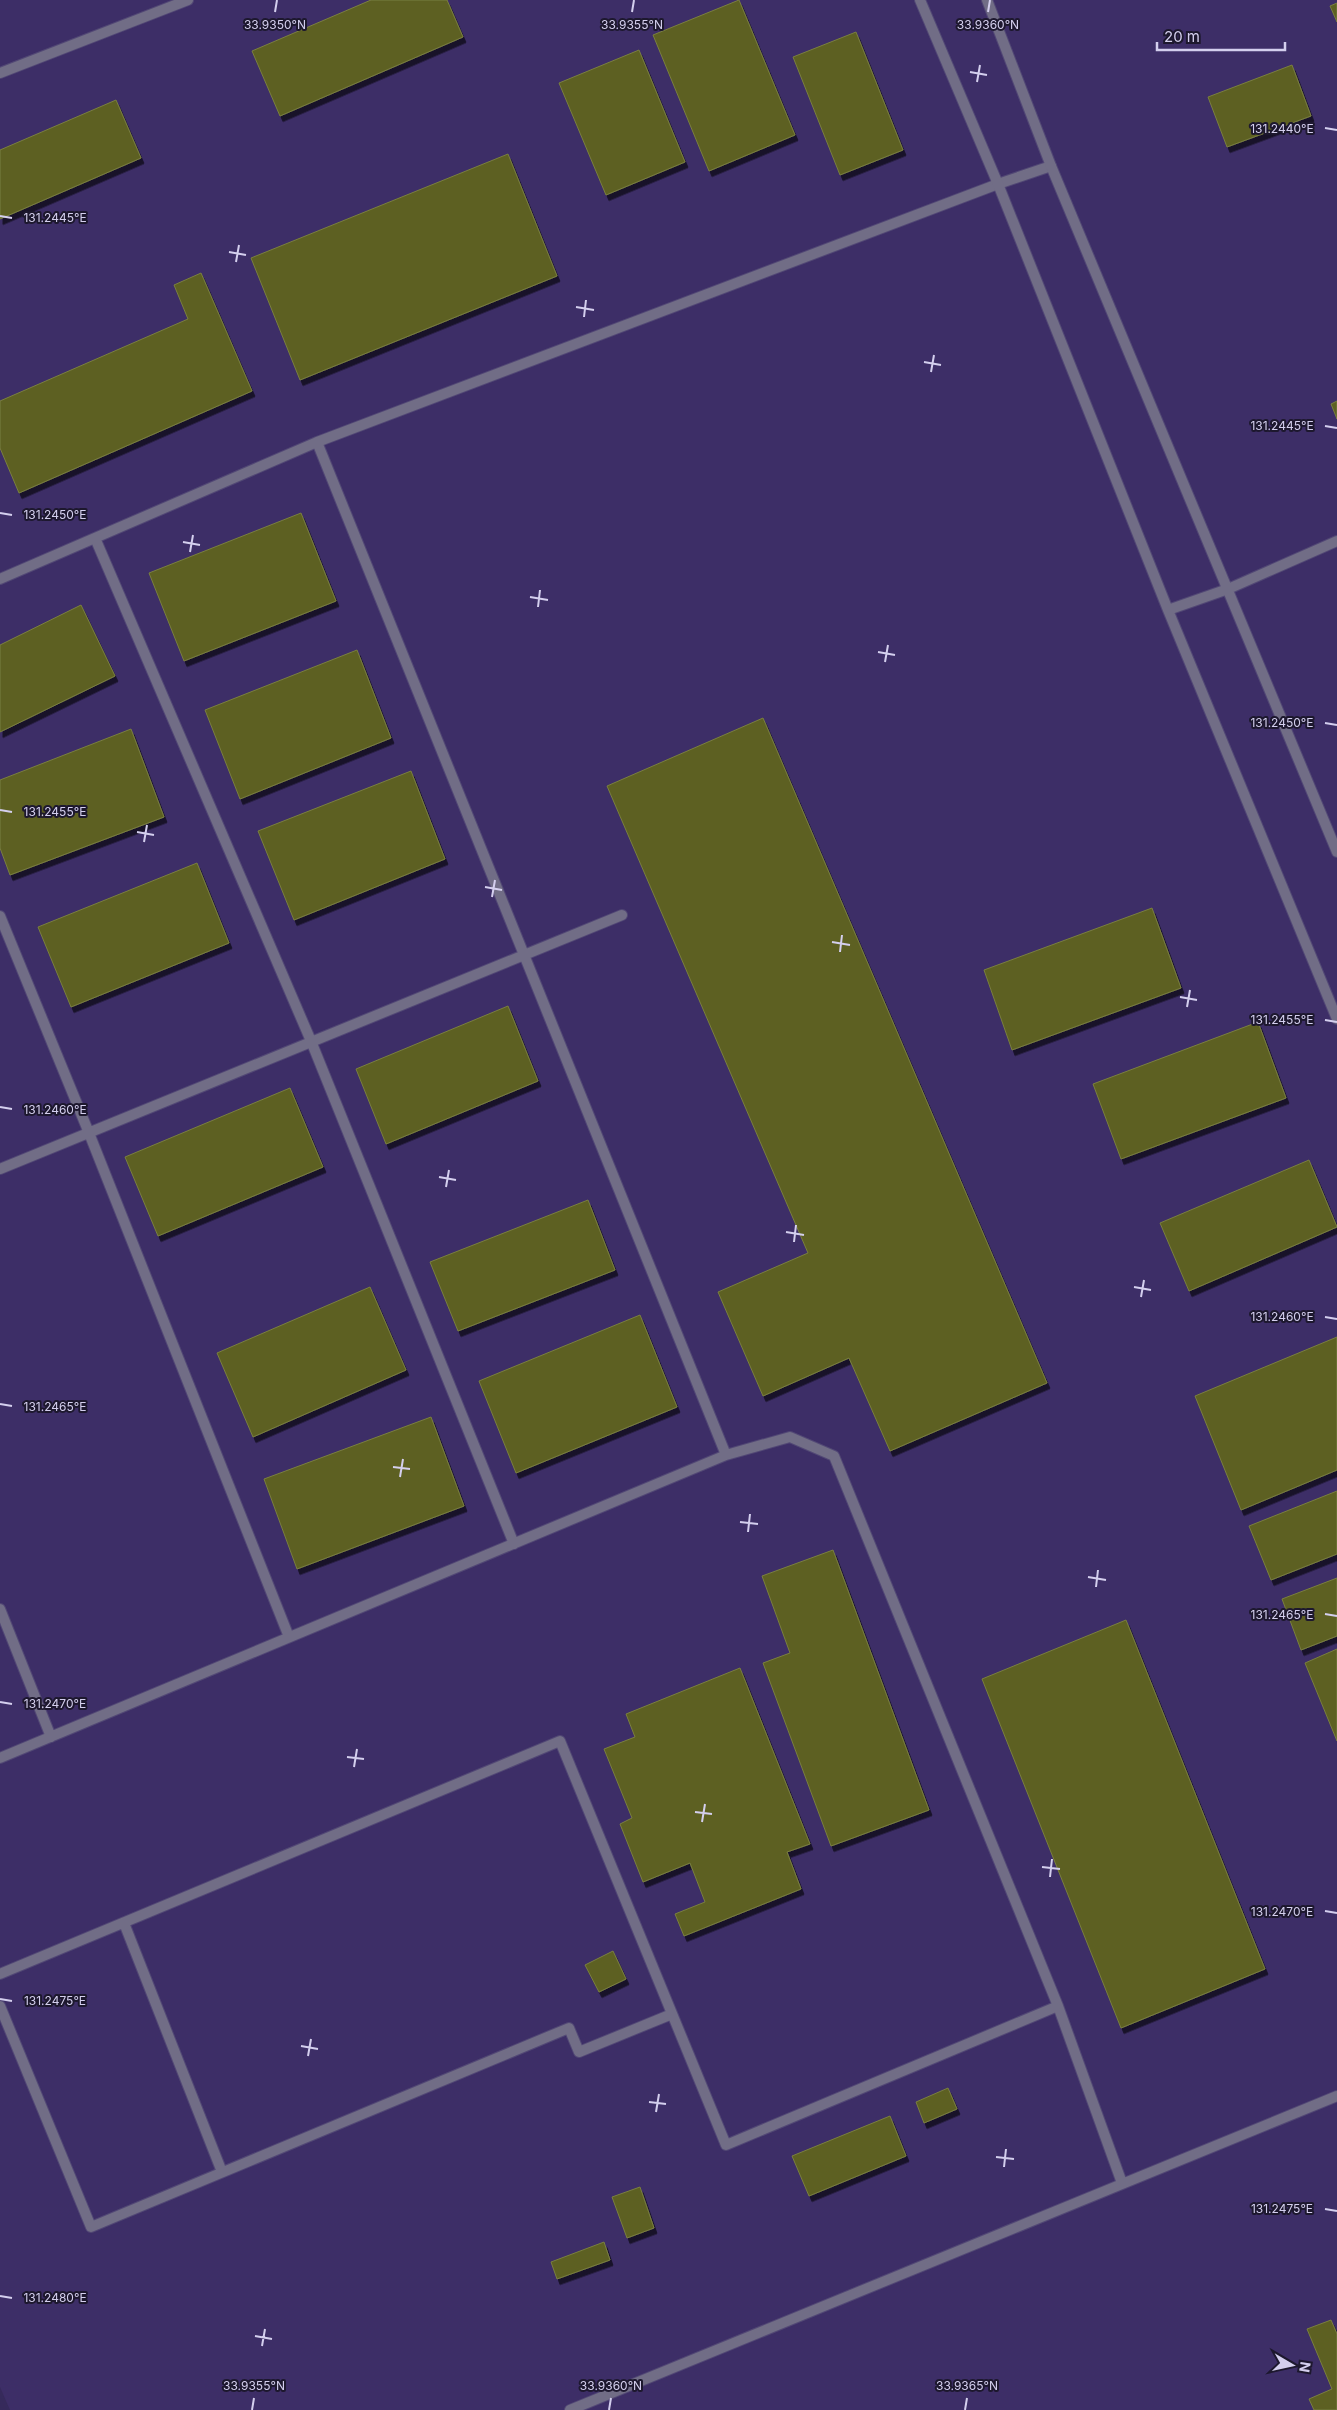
<svg xmlns="http://www.w3.org/2000/svg" width="1337" height="2410" viewBox="0 0 1337 2410" font-family="Inter,sans-serif">
<style>
.built{fill:#3d2e67}
.building{fill:#5d6120;stroke:#7a7f40;filter:url(#shadow)}
.lines{fill:none;stroke-linecap:round;stroke-linejoin:round}
.service-casing{stroke:#524875;stroke-width:12}
.tertiary-casing{stroke:#524875;stroke-width:12}
.service{stroke:#716d86;stroke-width:10}
.tertiary{stroke:#716d86;stroke-width:10}
.ticks{fill:none;stroke:#d4cfee;stroke-width:2}
.ticks-label{font-size:12px;text-anchor:middle;fill:#d4cfee;stroke:#1d182e;stroke-width:4;stroke-linejoin:round;paint-order:stroke}
</style>
<defs>
<filter id="shadow"><feDropShadow dx="3" dy="5.5" stdDeviation="0" flood-color="#0009"/></filter>
</defs>
<rect width="100%" height="100%" fill="#362a5b"/>
<path class="built" d="M 0,0 L 1337,0 L 1337,2410 L 10,2410 L 0,2387 Z"/>
<path class="building" d="M 371,0 L 447,0 L 463,37 L 280,116 L 252,51 Z
M 739,0 L 795,135 L 709,171 L 653,35 Z
M 1337,3 L 1337,22 L 1330,6 Z
M 856,32 L 903,150 L 840,175 L 793,57 Z
M 639,50 L 685,162 L 606,195 L 559,83 Z
M 1292,65 L 1311,116 L 1227,147 L 1208,97 Z
M 116,100 L 141,158 L 0,219 L 0,150 Z
M 508,154 L 557,276 L 300,380 L 251,258 Z
M 201,273 L 252,391 L 19,493 L 0,448 L 0,401 L 188,319 L 174,285 Z
M 1337,401 L 1337,419 L 1331,404 Z
M 301,513 L 336,601 L 184,661 L 149,573 Z
M 81,605 L 115,676 L 0,732 L 0,645 Z
M 357,650 L 391,738 L 240,799 L 205,710 Z
M 763,718 L 1047,1383 L 890,1451 L 849,1358 L 763,1396 L 718,1292 L 808,1253 L 607,786 Z
M 131,729 L 164,817 L 10,875 L 0,848 L 0,780 Z
M 411,771 L 445,859 L 294,920 L 258,831 Z
M 197,863 L 229,943 L 71,1007 L 38,927 Z
M 1152,908 L 1181,988 L 1012,1050 L 984,970 Z
M 508,1006 L 538,1081 L 386,1144 L 356,1069 Z
M 1258,1022 L 1286,1098 L 1121,1159 L 1093,1084 Z
M 290,1088 L 323,1167 L 158,1236 L 125,1157 Z
M 1309,1160 L 1337,1227 L 1189,1291 L 1160,1223 Z
M 588,1200 L 615,1270 L 458,1331 L 430,1262 Z
M 370,1287 L 406,1370 L 253,1437 L 217,1353 Z
M 640,1315 L 677,1407 L 516,1473 L 479,1381 Z
M 1337,1337 L 1337,1470 L 1241,1510 L 1195,1396 Z
M 431,1417 L 464,1506 L 297,1569 L 264,1479 Z
M 1337,1491 L 1337,1554 L 1271,1580 L 1249,1526 Z
M 833,1550 L 929,1810 L 831,1846 L 763,1663 L 790,1653 L 762,1576 Z
M 1337,1578 L 1337,1636 L 1301,1650 L 1282,1599 Z
M 1126,1620 L 1265,1969 L 1121,2028 L 982,1679 Z
M 1337,1649 L 1337,1741 L 1305,1663 Z
M 740,1668 L 810,1844 L 787,1852 L 801,1889 L 684,1936 L 675,1914 L 705,1902 L 690,1863 L 643,1882 L 620,1824 L 632,1818 L 604,1749 L 635,1737 L 626,1714 Z
M 613,1951 L 626,1979 L 599,1992 L 585,1965 Z
M 948,2088 L 957,2109 L 924,2123 L 916,2102 Z
M 890,2116 L 906,2156 L 809,2196 L 792,2156 Z
M 640,2187 L 654,2228 L 627,2238 L 612,2197 Z
M 604,2242 L 610,2260 L 557,2279 L 551,2262 Z
M 1331,2320 L 1337,2334 L 1337,2410 L 1314,2410 L 1309,2399 L 1332,2389 L 1307,2329 Z"/>
<g class="lines">
<defs>
<path id="service" d="M 0,73 L 188,0
M 95,538 L 311,1041 L 514,1544
M 0,579 L 317,442 L 998,184 L 1051,166
M 0,916 L 89,1133 L 289,1637
M 0,1169 L 622,915
M 726,1455 L 790,1437 L 834,1456 L 1058,2006 L 1122,2183
M 0,1609 L 51,1737
M 0,1758 L 726,1455 L 317,442
M 124,1923 L 222,2172
M 0,1974 L 560,1741 L 726,2145 L 1058,2006
M 0,2006 L 91,2227 L 569,2028 L 579,2052 L 672,2014
M 570,2410 L 1337,2096"/>
<path id="tertiary" d="M 920,0 L 998,184 L 1168,610 L 1337,1019
M 987,0 L 1051,166 L 1337,852
M 1168,610 L 1228,589 L 1337,541"/>
</defs>
<use href="#service" class="service-casing"/>
<use href="#tertiary" class="tertiary-casing"/>
<use href="#service" class="service"/>
<use href="#tertiary" class="tertiary"/>
</g>
<path class="ticks" d="M 275,12 L 277,0M 632,12 L 634,0M 988,12 L 990,0M 970,72 L 987,75M 977,82 L 980,65M 1325,128 L 1337,130M 0,216 L 12,218M 229,252 L 246,255M 236,262 L 239,245M 576,307 L 594,310M 584,317 L 586,300M 924,362 L 941,365M 931,372 L 934,355M 1325,426 L 1337,428M 0,513 L 12,515M 183,542 L 200,545M 190,552 L 193,535M 530,597 L 548,600M 538,607 L 540,590M 878,652 L 895,655M 885,662 L 888,645M 1325,723 L 1337,725M 0,810 L 12,812M 137,832 L 154,835M 144,842 L 147,825M 485,887 L 502,890M 492,897 L 495,880M 832,942 L 850,945M 840,952 L 842,935M 1180,997 L 1197,1000M 1187,1007 L 1190,990M 1325,1020 L 1337,1022M 0,1107 L 12,1109M 439,1177 L 456,1180M 446,1187 L 449,1170M 786,1232 L 804,1235M 794,1242 L 796,1225M 1134,1287 L 1151,1290M 1141,1297 L 1144,1280M 1325,1317 L 1337,1319M 0,1404 L 12,1406M 393,1467 L 410,1469M 400,1477 L 403,1459M 740,1522 L 758,1524M 748,1532 L 750,1514M 1088,1577 L 1106,1580M 1096,1587 L 1098,1570M 1325,1614 L 1337,1616M 0,1702 L 12,1704M 347,1757 L 364,1759M 354,1767 L 357,1749M 695,1812 L 712,1814M 702,1822 L 705,1804M 1042,1867 L 1060,1869M 1050,1877 L 1052,1859M 1325,1911 L 1337,1913M 0,1999 L 12,2001M 301,2046 L 318,2049M 308,2056 L 311,2039M 649,2102 L 666,2104M 656,2112 L 659,2094M 996,2157 L 1014,2159M 1004,2167 L 1006,2149M 1325,2209 L 1337,2211M 0,2296 L 12,2298M 255,2336 L 272,2339M 262,2346 L 265,2329M 252,2410 L 254,2398M 609,2410 L 611,2398M 965,2410 L 967,2398"/>
<g class="ticks-label">
<text x="632" y="29">33.9355°N</text>
<text x="988" y="29">33.9360°N</text>
<text x="275" y="29">33.9350°N</text>
<text x="1282" y="133">131.2440°E</text>
<text x="55" y="222">131.2445°E</text>
<text x="1282" y="430">131.2445°E</text>
<text x="55" y="519">131.2450°E</text>
<text x="1282" y="727">131.2450°E</text>
<text x="55" y="816">131.2455°E</text>
<text x="1282" y="1024">131.2455°E</text>
<text x="55" y="1114">131.2460°E</text>
<text x="1282" y="1321">131.2460°E</text>
<text x="55" y="1411">131.2465°E</text>
<text x="1282" y="1619">131.2465°E</text>
<text x="55" y="1708">131.2470°E</text>
<text x="1282" y="1916">131.2470°E</text>
<text x="55" y="2005">131.2475°E</text>
<text x="1282" y="2213">131.2475°E</text>
<text x="55" y="2302">131.2480°E</text>
<text x="254" y="2390">33.9355°N</text>
<text x="611" y="2390">33.9360°N</text>
<text x="967" y="2390">33.9365°N</text>
</g>
<g transform="translate(1292 2365) rotate(99)" stroke="#1d182e" stroke-width="4" paint-order="stroke">
<path d="M0-4L9 19L0 12L-9 19Z" fill="#d4cfee"/>
<text y="-8" font-size="14" font-weight="bold" text-anchor="middle" fill="#d4cfee">N</text>
</g>
<path d="M1157 42v8h128v-8" fill="none" stroke="#d4cfee" stroke-width="2.5"/>
<text x="1164" y="42" font-size="15" fill="#d4cfee" stroke="#1d182e" stroke-width="4" paint-order="stroke">20 m</text>
</svg>
